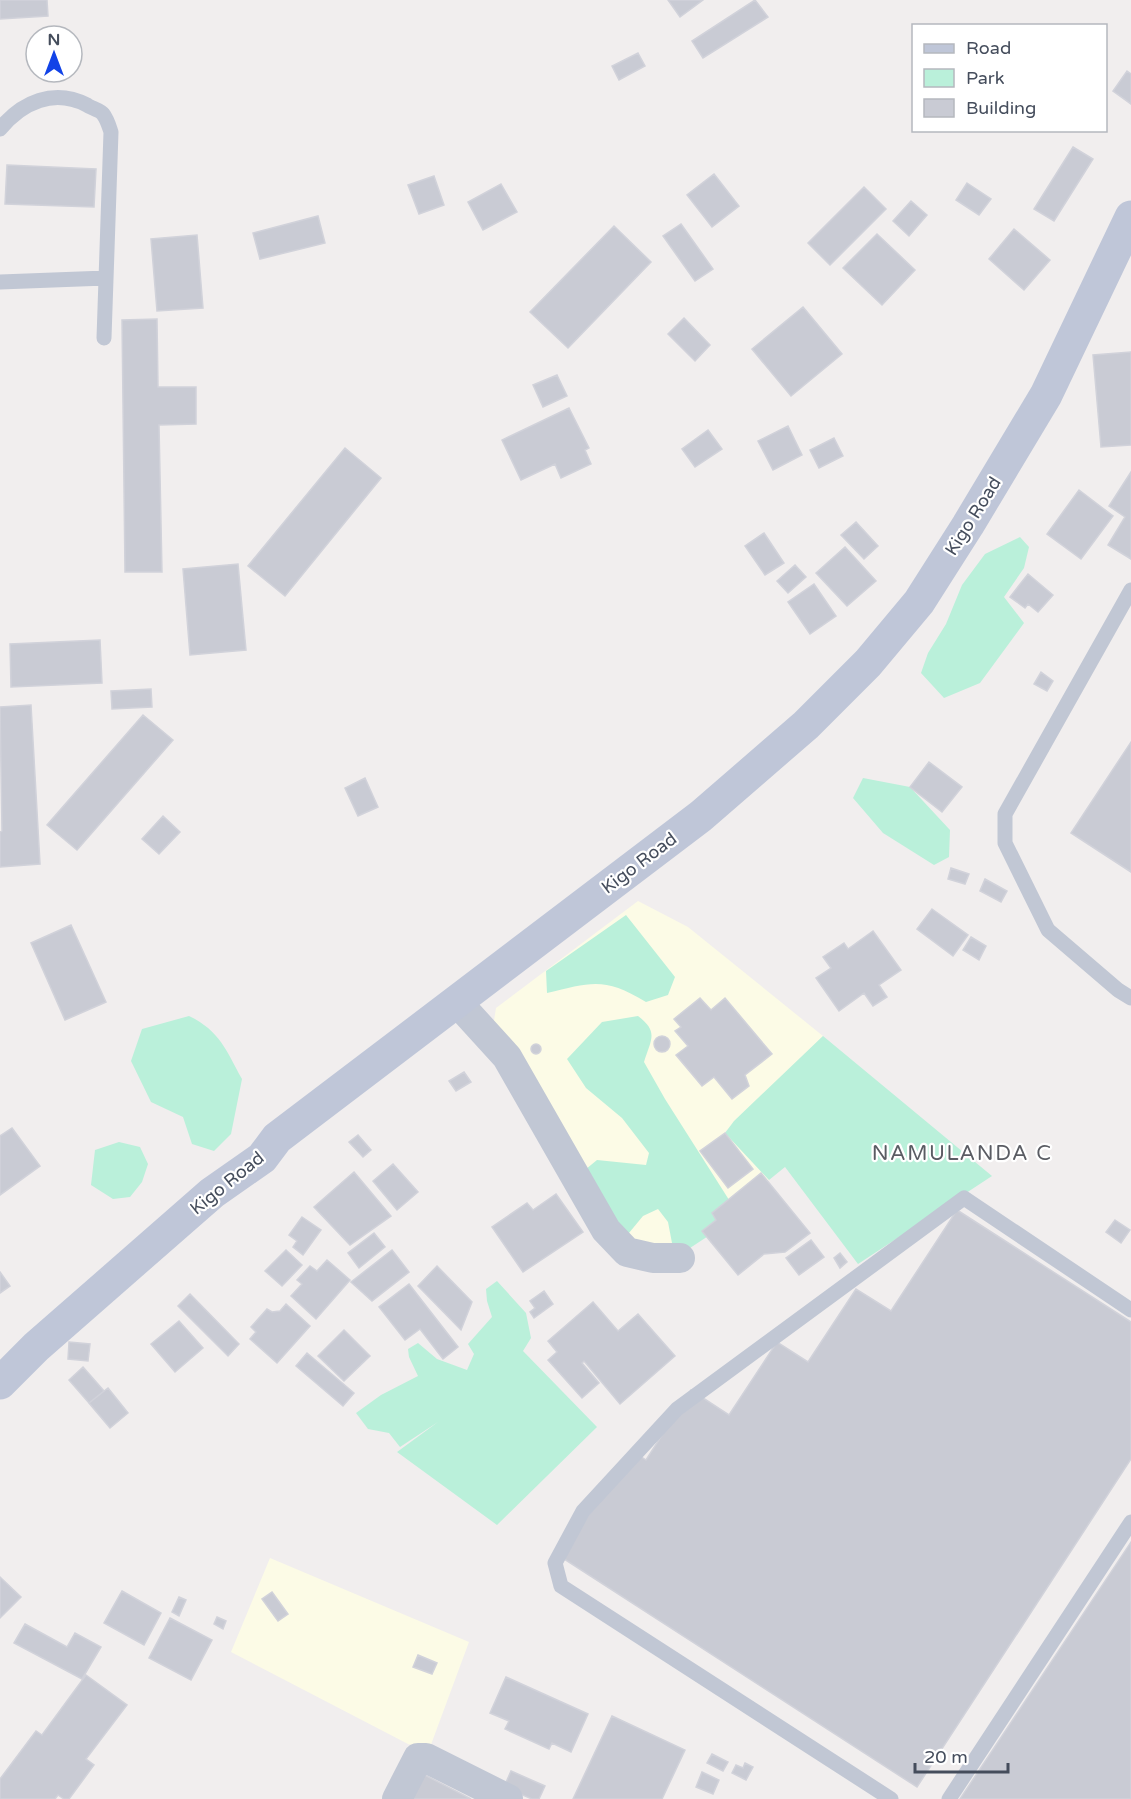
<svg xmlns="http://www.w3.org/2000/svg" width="1131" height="1799" viewBox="0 0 1131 1799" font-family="'Varela Round',sans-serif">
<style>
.commercial{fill:#fcfbe6}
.green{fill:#baf0da}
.building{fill:#c9cbd4;stroke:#d1d2da;stroke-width:1.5}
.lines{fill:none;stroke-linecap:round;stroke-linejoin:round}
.lane{stroke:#c1c7d4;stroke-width:15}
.street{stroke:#c1c7d4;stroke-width:30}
.secondary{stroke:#bfc6d8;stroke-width:33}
.labels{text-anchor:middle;stroke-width:4.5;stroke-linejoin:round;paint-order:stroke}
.street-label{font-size:18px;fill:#454d5c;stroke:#fff}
.quarter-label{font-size:21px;letter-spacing:1.5px;fill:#5a5c63;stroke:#fff}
</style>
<rect width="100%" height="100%" fill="#f1eeee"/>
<path class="commercial" d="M 638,901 L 688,927 L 823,1036 L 725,1132 L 769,1180 L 684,1251 L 634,1244 L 493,1027 L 496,1008 Z
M 270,1558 L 469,1642 L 429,1750 L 408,1744 L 231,1652 Z"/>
<path class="green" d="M 1020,537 L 1029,547 L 1024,568 L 1004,597 L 1024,623 L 980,683 L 944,698 L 921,673 L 928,653 L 946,624 L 962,585 L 985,554 Z
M 863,778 L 910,787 L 950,830 L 949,857 L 934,865 L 883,833 L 853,798 Z
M 626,915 L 675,977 L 668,995 L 646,1002 C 605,977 592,982 547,993 L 546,971 Z
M 189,1016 C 220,1031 226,1050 242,1079 L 231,1134 L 214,1151 L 192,1144 L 183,1117 L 151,1102 L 131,1061 L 142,1029 Z
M 638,1016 C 659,1032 651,1039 644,1062 L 665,1099 L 731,1203 L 728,1223 L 690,1248 L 672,1243 L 668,1222 L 658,1209 L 643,1216 L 624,1239 L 580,1174 L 597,1160 L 646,1165 L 649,1153 L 622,1118 L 586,1088 L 567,1059 L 602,1022 Z
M 823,1036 L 992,1176 L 858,1264 L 785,1167 L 769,1180 L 725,1133 L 734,1121 Z
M 119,1142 L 140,1147 L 148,1164 L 142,1182 L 130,1197 L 113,1199 L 91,1185 L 95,1150 Z
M 497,1281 L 526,1313 L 531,1338 L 523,1351 L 597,1427 L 497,1525 L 397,1452 L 438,1422 L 400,1447 L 389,1433 L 368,1429 L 356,1413 L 381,1395 L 418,1376 L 409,1357 L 408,1349 L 418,1343 L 437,1359 L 467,1370 L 474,1354 L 468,1344 L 492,1317 L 487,1301 L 486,1289 Z"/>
<path class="building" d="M 0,0 L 47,0 L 48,16 L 0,19 Z
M 668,0 L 703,0 L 680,17 Z
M 755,0 L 768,17 L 703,58 L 692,41 Z
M 638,53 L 645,66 L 619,80 L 612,66 Z
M 1127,71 L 1131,74 L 1131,104 L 1113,91 Z
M 1073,147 L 1093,159 L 1054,221 L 1034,209 Z
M 7,165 L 96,169 L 94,207 L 5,204 Z
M 714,174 L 739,206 L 712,227 L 687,195 Z
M 434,176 L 444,205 L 419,214 L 408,185 Z
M 967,183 L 991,199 L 979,215 L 956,200 Z
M 501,184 L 517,212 L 483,230 L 468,202 Z
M 864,187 L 886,209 L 830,265 L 808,243 Z
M 911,201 L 927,215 L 909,236 L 893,221 Z
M 318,216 L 325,243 L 260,259 L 253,233 Z
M 681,224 L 713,269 L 695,281 L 663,236 Z
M 614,226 L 651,262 L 568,348 L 530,312 Z
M 1014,229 L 1050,260 L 1024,290 L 989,259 Z
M 877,234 L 915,270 L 882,305 L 843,268 Z
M 197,235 L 203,308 L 157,311 L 151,239 Z
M 803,307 L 842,354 L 791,396 L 752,349 Z
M 684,318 L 710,345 L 695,361 L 668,334 Z
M 157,319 L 158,387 L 196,387 L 196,424 L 159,425 L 162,572 L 125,572 L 122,320 Z
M 1131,352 L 1131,445 L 1101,447 L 1093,355 Z
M 557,375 L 567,396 L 543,407 L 533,385 Z
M 569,408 L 589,448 L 585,450 L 591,464 L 561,478 L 555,464 L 521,480 L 502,440 Z
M 788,426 L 802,455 L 773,470 L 758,441 Z
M 708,430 L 722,449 L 695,467 L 682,449 Z
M 834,438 L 843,456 L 819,468 L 810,450 Z
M 345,448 L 381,478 L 285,596 L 248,566 Z
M 1131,472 L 1131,559 L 1108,545 L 1125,517 L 1109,506 Z
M 1079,490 L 1113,516 L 1081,559 L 1047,534 Z
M 856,522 L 878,546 L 864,559 L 841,535 Z
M 764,533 L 784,563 L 765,575 L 745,546 Z
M 845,547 L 876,581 L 847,606 L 816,573 Z
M 238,564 L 246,650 L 190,655 L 183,569 Z
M 795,565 L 806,577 L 788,593 L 777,581 Z
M 1028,574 L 1053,595 L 1038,612 L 1028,604 L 1025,608 L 1010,597 Z
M 814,584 L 836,616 L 810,634 L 788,602 Z
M 100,640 L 102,683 L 11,687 L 10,644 Z
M 1041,672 L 1053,681 L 1047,691 L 1034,684 Z
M 151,689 L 152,707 L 112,709 L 111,691 Z
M 31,705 L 40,864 L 0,867 L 0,832 L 2,831 L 0,707 Z
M 143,715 L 173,740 L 77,850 L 47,825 Z
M 1131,742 L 1131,872 L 1071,833 Z
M 929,762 L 962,787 L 942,812 L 910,787 Z
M 365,778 L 378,807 L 358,816 L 345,788 Z
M 163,816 L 180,832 L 159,854 L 142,839 Z
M 951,868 L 969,874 L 965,884 L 948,879 Z
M 985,879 L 1007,891 L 1001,902 L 980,891 Z
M 932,909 L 968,935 L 953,956 L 917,929 Z
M 71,925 L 106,1002 L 65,1020 L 31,943 Z
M 873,931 L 901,970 L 879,985 L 887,997 L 873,1006 L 864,993 L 839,1011 L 816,978 L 831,968 L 823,957 L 844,943 L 848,949 Z
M 971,937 L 986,946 L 979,960 L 963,950 Z
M 700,998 L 711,1010 L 725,998 L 772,1054 L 745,1075 L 749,1086 L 732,1099 L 714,1077 L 702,1086 L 676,1055 L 688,1046 L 675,1031 L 681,1027 L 674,1019 Z
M654 1044a8 8 0 1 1 16 0a8 8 0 1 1-16 0Z
M531 1049a5 5 0 1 1 10 0a5 5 0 1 1-10 0Z
M 464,1072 L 471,1082 L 456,1091 L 449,1081 Z
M 12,1128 L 40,1166 L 0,1195 L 0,1136 Z
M 725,1133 L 753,1169 L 728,1188 L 700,1151 Z
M 358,1135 L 371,1150 L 363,1157 L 349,1142 Z
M 393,1164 L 418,1192 L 397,1210 L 373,1181 Z
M 354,1172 L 391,1216 L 350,1245 L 314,1207 Z
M 761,1173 L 810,1233 L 785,1252 L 764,1254 L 738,1275 L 702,1231 L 716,1220 L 712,1213 Z
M 556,1194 L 583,1232 L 523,1272 L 492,1227 L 527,1203 L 533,1210 Z
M 957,1210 L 1131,1322 L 1131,1459 L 917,1787 L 561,1557 L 631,1450 L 646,1460 L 691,1390 L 729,1415 L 777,1342 L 808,1362 L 856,1289 L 891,1311 Z
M 302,1217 L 321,1230 L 303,1255 L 293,1247 L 297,1241 L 289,1235 Z
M 1115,1220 L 1130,1230 L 1121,1243 L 1106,1232 Z
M 374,1233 L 385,1247 L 359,1268 L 348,1253 Z
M 811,1240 L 824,1257 L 799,1275 L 786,1258 Z
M 286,1250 L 302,1265 L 282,1286 L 265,1271 Z
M 392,1250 L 409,1272 L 372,1301 L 351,1282 Z
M 840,1253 L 847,1262 L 840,1268 L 834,1258 Z
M 327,1260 L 350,1280 L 316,1319 L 291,1296 L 302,1284 L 297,1280 L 310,1266 L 317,1271 Z
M 437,1266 L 472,1302 L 461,1330 L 418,1286 Z
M 0,1272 L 10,1286 L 0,1293 Z
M 409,1284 L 458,1347 L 443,1359 L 420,1329 L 405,1340 L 379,1307 Z
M 544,1291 L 553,1304 L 534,1318 L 530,1312 L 535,1308 L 530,1301 Z
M 190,1294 L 239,1344 L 228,1356 L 178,1306 Z
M 593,1302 L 618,1331 L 638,1314 L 675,1356 L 620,1404 L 584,1361 L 582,1363 L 599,1383 L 582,1398 L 548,1360 L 557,1352 L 548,1341 Z
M 286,1304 L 310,1326 L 277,1363 L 250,1339 L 256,1332 L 251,1327 L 267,1309 L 272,1312 L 280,1311 Z
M 179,1321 L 203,1348 L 175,1372 L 151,1344 Z
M 344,1330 L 370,1356 L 344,1381 L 318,1356 Z
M 69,1342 L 90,1344 L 88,1361 L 68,1359 Z
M 307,1353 L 354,1393 L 343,1406 L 296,1366 Z
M 83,1367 L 104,1391 L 89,1403 L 69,1380 Z
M 108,1388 L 128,1413 L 110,1428 L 89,1403 Z
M 1131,1542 L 1131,1799 L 960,1799 Z
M 0,1577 L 21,1597 L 0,1618 Z
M 122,1591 L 161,1613 L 144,1645 L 104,1623 Z
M 272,1592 L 288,1614 L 278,1621 L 262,1599 Z
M 179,1597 L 186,1600 L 179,1616 L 172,1612 Z
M 217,1617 L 226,1621 L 223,1629 L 214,1624 Z
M 170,1618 L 212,1640 L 191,1680 L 149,1658 Z
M 25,1624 L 67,1647 L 75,1633 L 101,1647 L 82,1679 L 14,1643 Z
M 418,1655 L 437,1663 L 432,1674 L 413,1667 Z
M 86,1675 L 127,1705 L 86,1759 L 94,1765 L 69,1799 L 64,1799 L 58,1795 L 55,1799 L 0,1799 L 0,1779 L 36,1731 L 42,1735 Z
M 506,1677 L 588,1714 L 571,1752 L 552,1743 L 549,1749 L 505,1729 L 509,1721 L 490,1713 Z
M 612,1716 L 685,1750 L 662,1799 L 573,1799 Z
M 712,1754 L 728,1762 L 723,1771 L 707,1763 Z
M 745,1763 L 753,1767 L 746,1780 L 732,1773 L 736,1765 L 743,1768 Z
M 417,1771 L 471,1799 L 402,1799 Z
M 511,1771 L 545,1786 L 539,1799 L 532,1799 L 504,1787 Z
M 702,1772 L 719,1780 L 713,1794 L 696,1787 Z"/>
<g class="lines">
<path class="lane" d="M 0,129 C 22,102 54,88 87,105 C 91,108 100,110 103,114 C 107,119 109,126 111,132 L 104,338
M 0,282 L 106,278
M 1131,590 L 1005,814 L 1005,843 L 1048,930 L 1118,990 L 1131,998
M 891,1799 L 561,1586 L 555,1563 L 583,1511 L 677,1409 L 964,1198 L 1131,1310
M 949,1799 L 1131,1522"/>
<path class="street" d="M 457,1002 L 507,1057 L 606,1230 L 627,1252 L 653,1258 L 680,1258
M 397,1799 L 418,1758 L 426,1758 L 508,1799"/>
<path class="secondary" d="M 0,1383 L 36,1347 L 212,1193 L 262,1158 L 277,1138 L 701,816 L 806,725 L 868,663 L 919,602 L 968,525 L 1046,395 L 1131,217"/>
</g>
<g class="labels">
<g class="street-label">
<text transform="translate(973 516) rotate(-58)" y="6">Kigo Road</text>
<text transform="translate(639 863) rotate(-37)" y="6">Kigo Road</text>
<text transform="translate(227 1183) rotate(-39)" y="6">Kigo Road</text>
</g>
<g class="quarter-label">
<text x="962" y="1160">NAMULANDA C</text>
</g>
</g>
<rect x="912" y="24" width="195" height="108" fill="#ffffff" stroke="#b5b8be" stroke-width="1.5"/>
<rect x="924" y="44" width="30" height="9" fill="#bfc6d8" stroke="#b5b8be" stroke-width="1.5"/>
<text x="966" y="54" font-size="18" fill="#454d5c">Road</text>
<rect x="924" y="69" width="30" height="18" fill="#baf0da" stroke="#b5b8be" stroke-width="1.5"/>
<text x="966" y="84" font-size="18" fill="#454d5c">Park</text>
<rect x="924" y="99" width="30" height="18" fill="#c9cbd4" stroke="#b5b8be" stroke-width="1.5"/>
<text x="966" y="114" font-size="18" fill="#454d5c">Building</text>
<g transform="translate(54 54)"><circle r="28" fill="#ffffff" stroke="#b5b8be" stroke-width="1.5"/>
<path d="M0-4.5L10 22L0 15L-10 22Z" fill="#1243e7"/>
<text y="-9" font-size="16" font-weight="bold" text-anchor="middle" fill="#454d5c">N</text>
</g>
<path d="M915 1763v9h93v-9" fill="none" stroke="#454d5c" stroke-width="3"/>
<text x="924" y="1763" font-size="18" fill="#454d5c" stroke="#ffffff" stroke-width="4.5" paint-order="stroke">20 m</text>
</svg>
